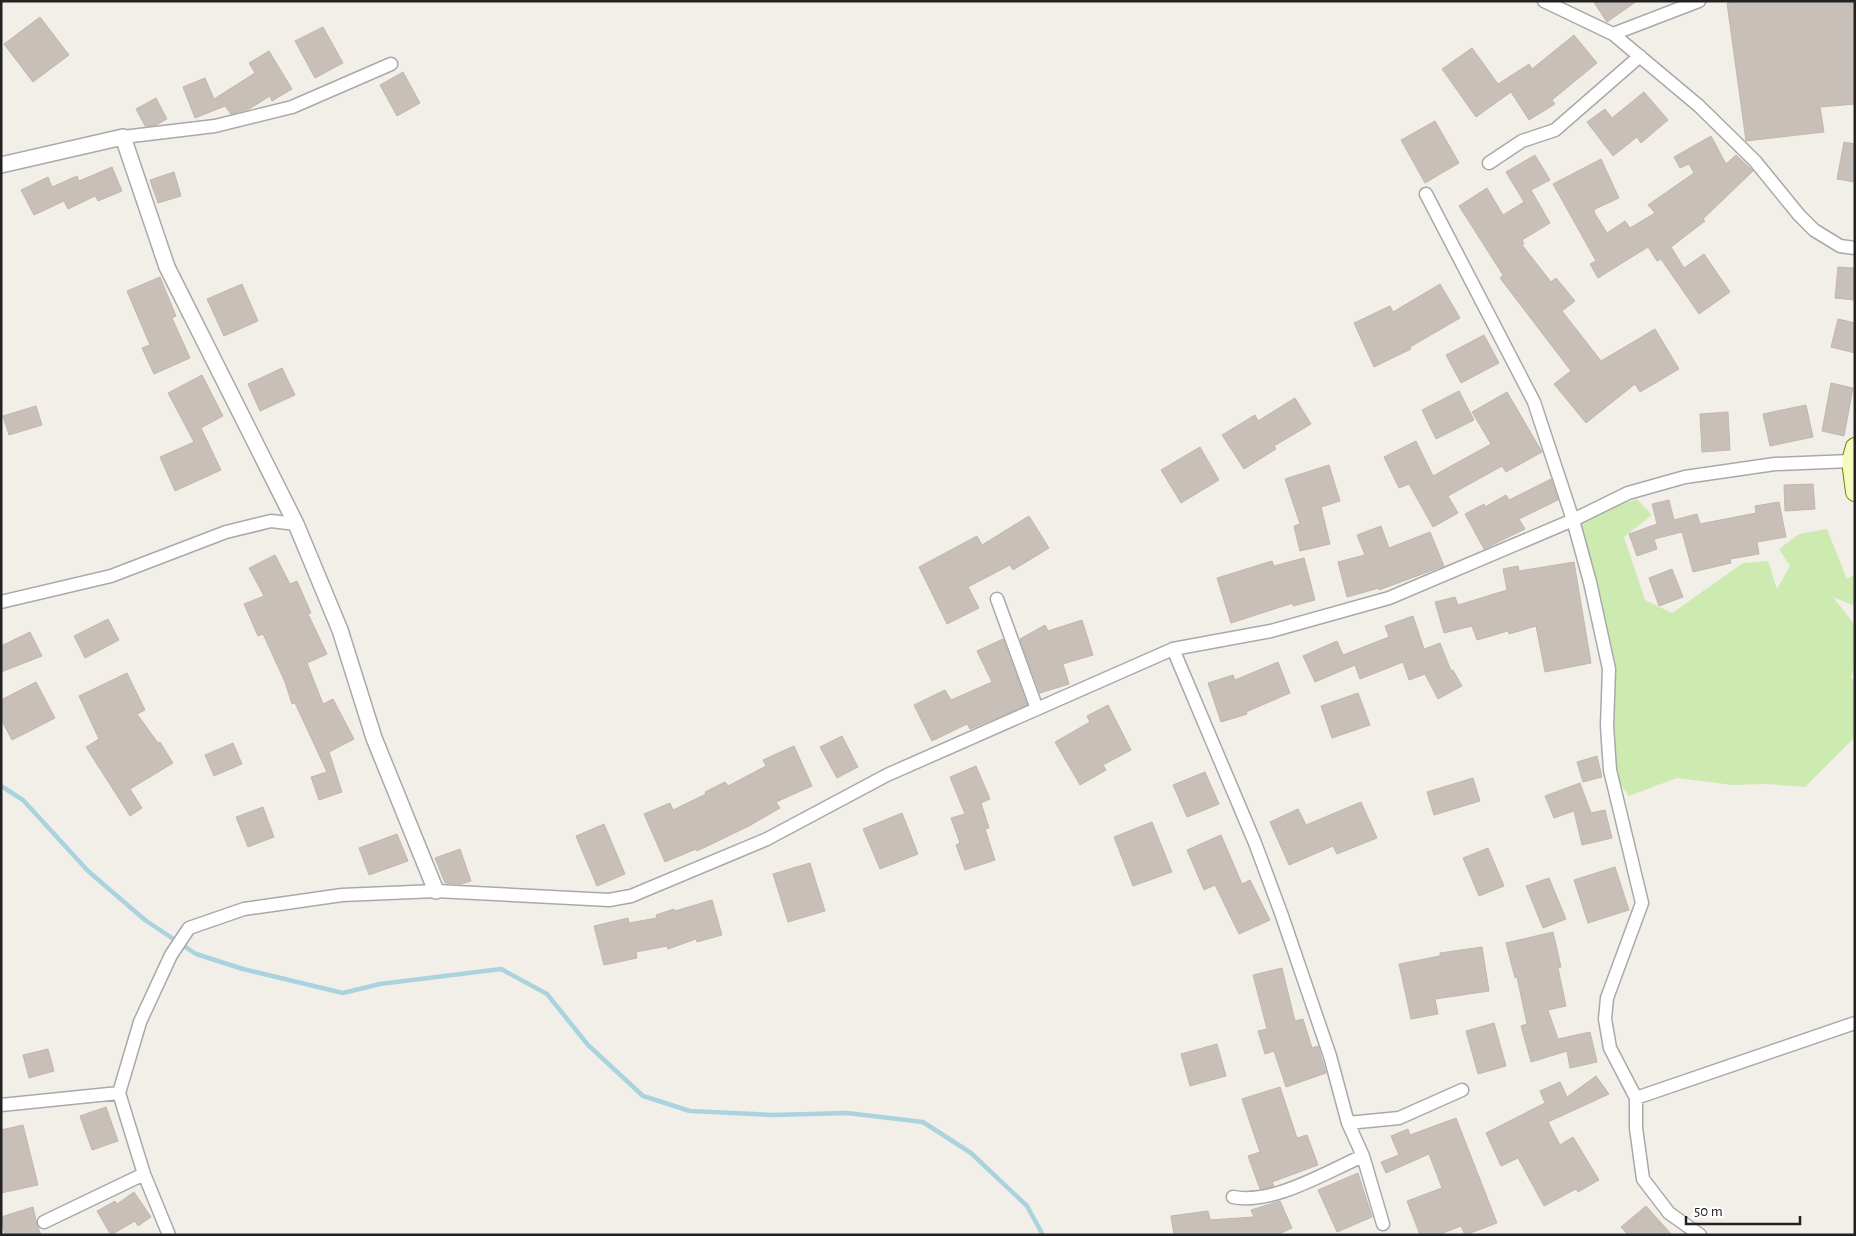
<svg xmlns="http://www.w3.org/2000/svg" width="1856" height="1236" viewBox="0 0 1856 1236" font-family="'Alegreya Sans',sans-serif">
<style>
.grass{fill:#cdebb0}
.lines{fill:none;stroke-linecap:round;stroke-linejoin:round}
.stream{stroke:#aad3df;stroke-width:4.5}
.building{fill:#c7bfb8;stroke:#c4b6ab}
.minor-casing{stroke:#a9a9a9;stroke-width:15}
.tertiary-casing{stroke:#a9a9a9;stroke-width:18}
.secondary-casing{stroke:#707d05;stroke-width:20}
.minor{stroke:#fff;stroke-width:12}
.tertiary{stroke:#fff;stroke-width:15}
.secondary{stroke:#f7fabf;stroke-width:18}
</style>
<rect width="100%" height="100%" fill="#f2efe9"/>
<path class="grass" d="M 1637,499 L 1652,515 L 1624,537 L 1645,600 L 1672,613 L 1743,563 L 1768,561 L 1777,589 L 1790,566 L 1779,549 L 1799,534 L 1827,529 L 1847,579 L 1855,574 L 1855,606 L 1833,597 L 1855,625 L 1855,662 L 1851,679 L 1855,678 L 1855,737 L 1805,787 L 1766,784 L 1733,785 L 1677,778 L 1629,796 L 1610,770 L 1609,669 L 1573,520 Z"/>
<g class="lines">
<path class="stream" d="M 1,786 L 23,800 L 88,871 L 145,920 L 196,954 L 243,969 L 343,993 L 380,984 L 501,969 L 547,994 L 588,1045 L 643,1096 L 690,1111 L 772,1115 L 847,1113 L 923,1122 L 971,1153 L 1027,1206 L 1043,1235"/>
</g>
<path class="building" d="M 1593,1 L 1637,1 L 1607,22 Z
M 1738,1 L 1855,1 L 1855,104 L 1820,107 L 1824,132 L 1746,141 L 1727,3 Z
M 40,17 L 69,55 L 33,82 L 4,44 Z
M 323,27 L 343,63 L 315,78 L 295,41 Z
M 1574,35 L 1597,63 L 1552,100 L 1555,104 L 1529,120 L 1511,92 L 1476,117 L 1442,69 L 1472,48 L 1498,84 L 1529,64 L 1532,69 Z
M 269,51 L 292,89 L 272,101 L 270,96 L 249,109 L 231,114 L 225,106 L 195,118 L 183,87 L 205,78 L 214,99 L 255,73 L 249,63 Z
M 403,72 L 420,103 L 397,116 L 380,85 Z
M 1644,92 L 1668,120 L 1641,143 L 1637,137 L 1613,156 L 1587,122 L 1605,109 L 1612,118 Z
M 156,98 L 167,119 L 156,125 L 145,126 L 136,109 Z
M 1435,121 L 1459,163 L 1425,183 L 1401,140 Z
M 1711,136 L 1726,164 L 1736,155 L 1753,171 L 1703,219 L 1705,221 L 1671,247 L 1684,268 L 1704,254 L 1730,292 L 1699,314 L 1661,259 L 1657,261 L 1648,247 L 1598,278 L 1590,264 L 1596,261 L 1553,184 L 1601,159 L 1619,198 L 1595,209 L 1594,212 L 1607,233 L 1625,221 L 1630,228 L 1655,213 L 1648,205 L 1694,173 L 1689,164 L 1680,168 L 1674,157 Z
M 1844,142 L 1855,144 L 1855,182 L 1837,179 Z
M 1535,155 L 1550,180 L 1531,190 L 1550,223 L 1522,240 L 1524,244 L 1522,245 L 1551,282 L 1556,278 L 1575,301 L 1562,311 L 1601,361 L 1655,329 L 1679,369 L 1640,392 L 1635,384 L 1586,423 L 1554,384 L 1571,371 L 1500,278 L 1503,275 L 1459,206 L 1487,188 L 1503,215 L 1524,202 L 1506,172 Z
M 112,167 L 122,191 L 98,201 L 95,196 L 68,209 L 64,201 L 34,215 L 21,190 L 48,177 L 52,187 L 77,176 L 79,181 Z
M 174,172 L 181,196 L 158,203 L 150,180 Z
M 1838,267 L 1855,268 L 1855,300 L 1835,298 Z
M 160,277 L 176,316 L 172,318 L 190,358 L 154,374 L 142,348 L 150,345 L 127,291 Z
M 242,284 L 258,321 L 224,336 L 207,299 Z
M 1440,284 L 1460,318 L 1410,347 L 1411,349 L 1374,367 L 1354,323 L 1390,306 L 1393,312 Z
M 1838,319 L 1855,323 L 1855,353 L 1831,347 Z
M 1484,335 L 1499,363 L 1461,383 L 1446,355 Z
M 282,368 L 295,395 L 260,411 L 248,384 Z
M 202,375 L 223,416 L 201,428 L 221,470 L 175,491 L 160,457 L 194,442 L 168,393 Z
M 1831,383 L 1853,388 L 1844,436 L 1822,431 Z
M 1459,391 L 1474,420 L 1436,439 L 1422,410 Z
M 1507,392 L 1542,452 L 1506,472 L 1502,466 L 1448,496 L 1458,513 L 1433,527 L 1409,484 L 1399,488 L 1384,457 L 1416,441 L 1433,476 L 1491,444 L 1472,412 Z
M 1295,398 L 1311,424 L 1274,446 L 1276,449 L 1244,469 L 1222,435 L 1255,415 L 1258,421 Z
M 1806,405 L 1813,437 L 1770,446 L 1763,414 Z
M 36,406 L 42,425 L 9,435 L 3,416 Z
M 1728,412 L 1730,450 L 1702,452 L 1700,414 Z
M 1200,447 L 1219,480 L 1181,503 L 1161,470 Z
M 1329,465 L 1340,501 L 1321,507 L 1330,544 L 1300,551 L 1294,526 L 1300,524 L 1285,479 Z
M 1551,479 L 1558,500 L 1519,519 L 1525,529 L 1484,549 L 1465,514 L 1484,504 L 1485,507 L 1506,495 L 1509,500 Z
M 1813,484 L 1815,509 L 1785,511 L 1784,485 Z
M 1669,500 L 1674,520 L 1697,514 L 1700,524 L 1756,513 L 1755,506 L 1779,502 L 1786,537 L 1757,542 L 1759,554 L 1730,559 L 1731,563 L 1693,572 L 1682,532 L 1654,539 L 1657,549 L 1637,556 L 1629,534 L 1657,524 L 1652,504 Z
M 1029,516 L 1049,548 L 1013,570 L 1010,565 L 968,587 L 979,608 L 947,624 L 919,567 L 977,536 L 982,545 Z
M 1381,526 L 1389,548 L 1430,532 L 1444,566 L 1379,590 L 1379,588 L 1347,597 L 1338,562 L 1365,555 L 1357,535 Z
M 275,555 L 290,584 L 297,581 L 311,613 L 308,614 L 327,654 L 307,663 L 323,704 L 333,699 L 354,739 L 329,752 L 342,792 L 319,800 L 311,777 L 327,772 L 295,703 L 292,704 L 285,682 L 263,634 L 258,636 L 244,604 L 264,596 L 249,568 Z
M 1304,558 L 1315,600 L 1293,606 L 1293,603 L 1231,623 L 1217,578 L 1272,561 L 1274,566 Z
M 1574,562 L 1591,663 L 1545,672 L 1536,626 L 1509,634 L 1508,631 L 1477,640 L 1472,626 L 1444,633 L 1435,602 L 1455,597 L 1458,605 L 1507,590 L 1503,569 L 1518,566 L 1519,571 Z
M 1672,569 L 1683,597 L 1659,606 L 1649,578 Z
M 1413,616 L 1424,649 L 1440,643 L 1451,671 L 1453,670 L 1462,686 L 1438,699 L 1425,674 L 1409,680 L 1403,662 L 1360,679 L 1355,665 L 1315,682 L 1303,656 L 1337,641 L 1343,655 L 1389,637 L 1385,626 Z
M 108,619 L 119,640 L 85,658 L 74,636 Z
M 1082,620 L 1093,655 L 1063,664 L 1069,684 L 1040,693 L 1020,639 L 1045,625 L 1048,631 Z
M 30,632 L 42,656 L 1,672 L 1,646 Z
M 1003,639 L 1027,705 L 970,729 L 967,724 L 932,741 L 914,705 L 945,690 L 951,700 L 992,682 L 977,651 Z
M 1278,662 L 1290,693 L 1246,712 L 1247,714 L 1221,722 L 1208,683 L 1233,675 L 1235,680 Z
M 127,673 L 145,710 L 137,714 L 158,743 L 160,742 L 173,763 L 130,789 L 142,808 L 130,816 L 86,747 L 99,739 L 79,696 Z
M 36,682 L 55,718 L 12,740 L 1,719 L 1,700 Z
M 1358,693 L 1370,725 L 1332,738 L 1321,706 Z
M 1108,705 L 1131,750 L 1103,765 L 1106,770 L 1080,785 L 1055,742 L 1090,722 L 1087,716 Z
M 842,736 L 858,767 L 837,778 L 820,747 Z
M 233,743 L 242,764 L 214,776 L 205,755 Z
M 794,746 L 812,786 L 776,802 L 780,808 L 749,826 L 697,851 L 696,849 L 665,862 L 644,814 L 670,803 L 673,810 L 706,794 L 705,792 L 725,782 L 728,786 L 766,766 L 763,760 Z
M 1597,756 L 1602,777 L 1583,782 L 1577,762 Z
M 976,766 L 990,799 L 981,803 L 989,828 L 985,829 L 995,860 L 965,870 L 956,845 L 960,843 L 951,818 L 965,814 L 950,777 Z
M 1205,772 L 1219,804 L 1187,817 L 1173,785 Z
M 1473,778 L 1480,801 L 1434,815 L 1427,792 Z
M 1580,783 L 1591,813 L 1605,810 L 1612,838 L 1582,845 L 1574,811 L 1554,818 L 1545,796 Z
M 1361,802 L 1377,838 L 1337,854 L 1333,846 L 1289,865 L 1270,822 L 1298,809 L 1306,825 Z
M 263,807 L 274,837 L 248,847 L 236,817 Z
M 902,813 L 918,854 L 880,869 L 863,829 Z
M 1152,822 L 1172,872 L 1133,886 L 1114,837 Z
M 604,824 L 625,874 L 597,886 L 576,836 Z
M 397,834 L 408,861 L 369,875 L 359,848 Z
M 1221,835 L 1242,884 L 1250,880 L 1270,920 L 1239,934 L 1215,885 L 1204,890 L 1187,850 Z
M 1488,848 L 1504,886 L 1479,896 L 1463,858 Z
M 460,849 L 471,881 L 461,884 L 445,883 L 435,858 Z
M 810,863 L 825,911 L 788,922 L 773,874 Z
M 1615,867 L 1629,910 L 1588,923 L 1574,880 Z
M 1549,878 L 1566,919 L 1543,928 L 1526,886 Z
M 712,900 L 722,935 L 697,942 L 696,939 L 668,949 L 667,946 L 636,952 L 637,958 L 604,965 L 594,926 L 628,918 L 629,923 L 657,918 L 656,915 L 674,909 L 675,911 Z
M 1553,932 L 1561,967 L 1558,968 L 1566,1006 L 1548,1010 L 1558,1039 L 1590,1032 L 1597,1062 L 1570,1068 L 1567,1051 L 1531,1062 L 1521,1026 L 1527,1024 L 1517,977 L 1515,978 L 1506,943 Z
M 1482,947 L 1489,991 L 1435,999 L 1438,1014 L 1411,1019 L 1399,964 L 1440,956 L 1440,953 Z
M 1282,968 L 1295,1021 L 1303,1019 L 1312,1048 L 1318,1046 L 1326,1073 L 1286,1087 L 1274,1051 L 1265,1054 L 1258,1031 L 1267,1029 L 1253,975 Z
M 1494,1023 L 1506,1066 L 1478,1074 L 1466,1031 Z
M 1217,1044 L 1226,1076 L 1190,1086 L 1181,1054 Z
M 48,1049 L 54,1071 L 29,1078 L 23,1055 Z
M 1596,1076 L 1609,1094 L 1548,1122 L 1560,1145 L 1573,1137 L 1599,1180 L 1578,1192 L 1576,1189 L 1544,1206 L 1518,1158 L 1501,1166 L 1486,1133 L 1545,1103 L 1540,1091 L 1560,1082 L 1567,1097 Z
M 1280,1087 L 1297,1138 L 1307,1135 L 1318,1165 L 1272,1182 L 1274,1186 L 1260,1189 L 1248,1156 L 1260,1152 L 1242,1099 Z
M 106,1107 L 118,1141 L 92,1150 L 80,1116 Z
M 1456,1118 L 1497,1223 L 1465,1235 L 1461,1226 L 1438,1235 L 1420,1235 L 1407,1201 L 1442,1188 L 1429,1154 L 1386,1173 L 1381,1162 L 1399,1155 L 1391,1136 L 1408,1129 L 1410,1135 Z
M 23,1125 L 38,1185 L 1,1193 L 1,1130 Z
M 1358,1173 L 1372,1217 L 1337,1232 L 1318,1190 Z
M 134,1192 L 151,1217 L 138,1226 L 135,1221 L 111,1235 L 97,1211 L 115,1201 L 117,1204 Z
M 1280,1201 L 1292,1228 L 1277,1235 L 1174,1235 L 1171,1216 L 1208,1211 L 1210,1220 L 1254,1217 L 1251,1210 Z
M 1646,1206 L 1672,1235 L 1628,1235 L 1621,1227 Z
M 33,1207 L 37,1225 L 41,1235 L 5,1235 L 1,1217 Z"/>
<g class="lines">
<defs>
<path id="minor" d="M 1544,1 L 1613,34 L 1699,106 L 1755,161 L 1799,215 L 1814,230 L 1840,246 L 1855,248
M 1613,34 L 1699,1
M 123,137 L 215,126 L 292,107 L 391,64
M 1489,163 L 1522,141 L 1555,130 L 1640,56
M 1426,194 L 1534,402 L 1573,520 L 1590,582 L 1609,669 L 1607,726 L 1610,770 L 1642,903 L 1607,998 L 1605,1019 L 1610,1048 L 1636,1098 L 1636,1128 L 1643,1179 L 1669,1213 L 1700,1235
M 997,599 L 1037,709
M 1,602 L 111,576 L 226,532 L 271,521 L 296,524
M 1173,649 L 1255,843 L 1281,913 L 1330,1056 L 1348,1123 L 1363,1156 L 1383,1224
M 119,1093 L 144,1174 L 169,1235
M 1636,1098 L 1855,1023
M 1,1105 L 119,1093 L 140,1022 L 171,955 L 189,928 L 244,909 L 342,895 L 436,891 L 609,900 L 631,896 L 767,839 L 887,775 L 1173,649 L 1271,631 L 1389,598 L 1573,520 L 1628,493 L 1685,477 L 1775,464 L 1851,461
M 1348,1123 L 1399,1118 L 1462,1090
M 1233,1197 C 1273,1205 1326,1172 1363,1156
M 44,1222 L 144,1174"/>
<path id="tertiary" d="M 1,165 L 123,137 L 167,267 L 296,524 L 340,630 L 374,738 L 436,891"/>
<path id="secondary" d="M 1855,447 L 1851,461 L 1855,492"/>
</defs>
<use href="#minor" class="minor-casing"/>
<use href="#tertiary" class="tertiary-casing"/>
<use href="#secondary" class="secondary-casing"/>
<use href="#minor" class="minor"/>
<use href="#tertiary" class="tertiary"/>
<use href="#secondary" class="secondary"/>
</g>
<rect width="1856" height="1236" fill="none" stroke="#222222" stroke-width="5"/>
<path d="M1686 1216v8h114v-8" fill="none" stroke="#222222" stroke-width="2.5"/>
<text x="1694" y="1216" font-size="15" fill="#222222" stroke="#ffffff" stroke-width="4" paint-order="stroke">50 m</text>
</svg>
